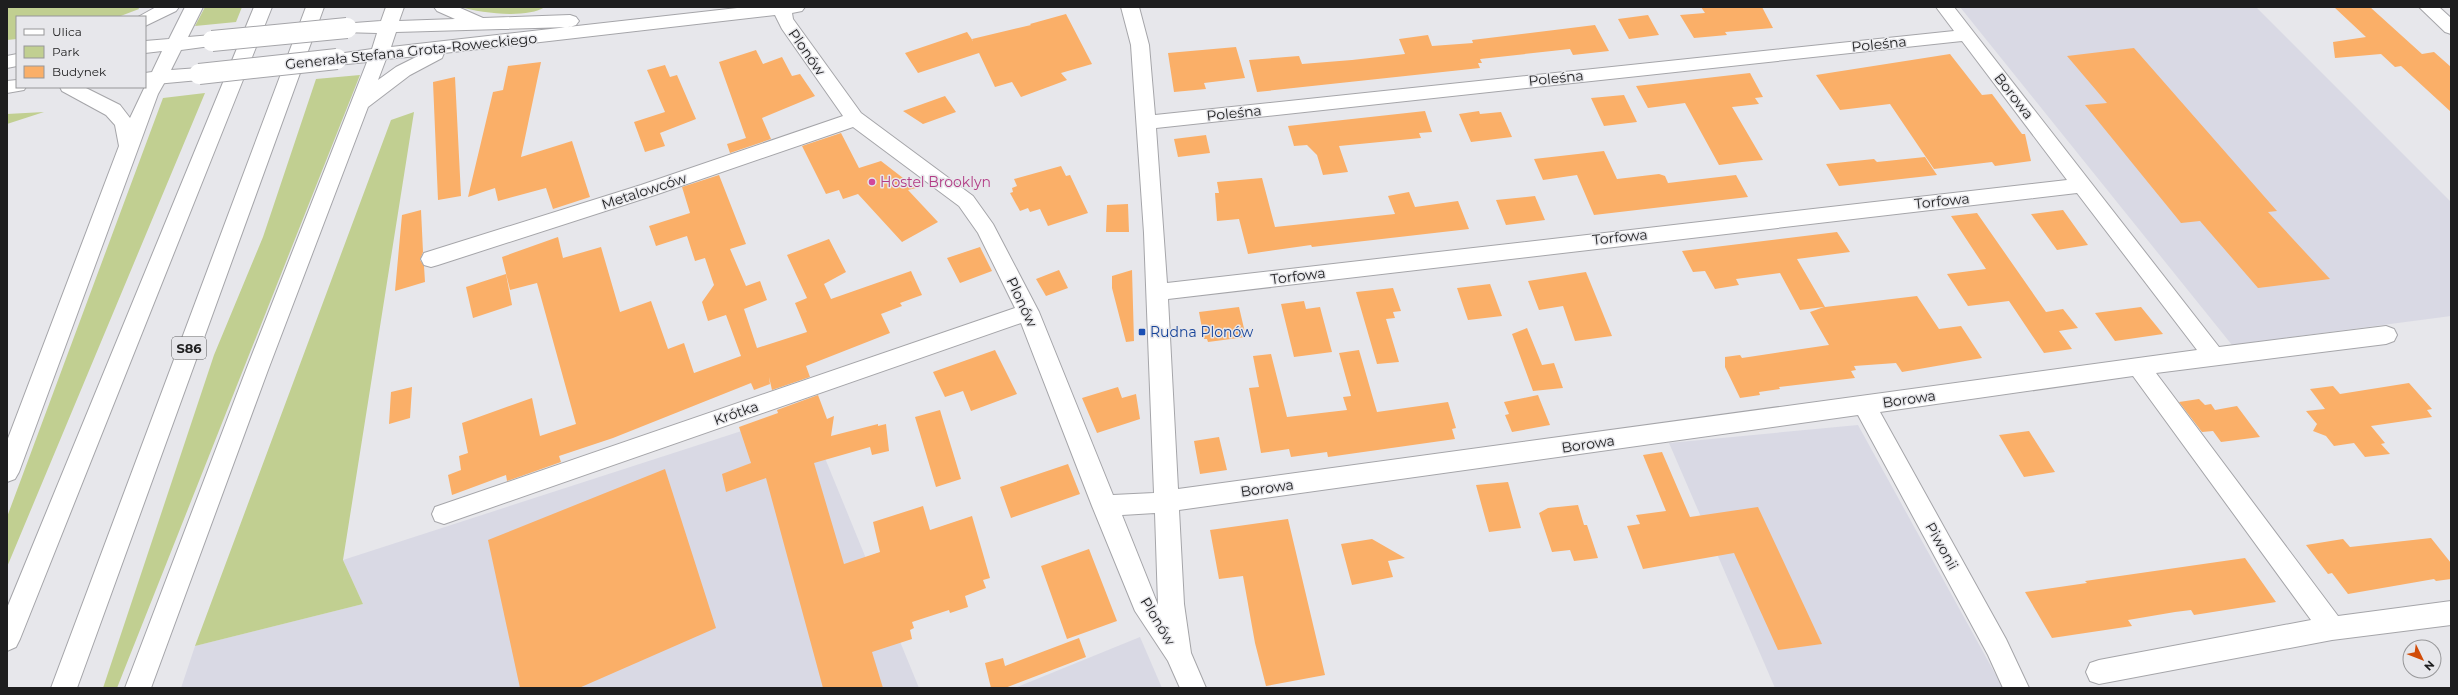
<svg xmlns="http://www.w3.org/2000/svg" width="2458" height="695" viewBox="0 0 2458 695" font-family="Montserrat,sans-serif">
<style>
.built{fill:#d9d9e4}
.green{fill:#c1cf91}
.building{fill:#faaf68}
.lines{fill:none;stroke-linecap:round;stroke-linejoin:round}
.minor-casing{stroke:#a5a5a9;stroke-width:2}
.highway-casing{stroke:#a5a5a9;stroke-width:2}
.minor{fill:#fff;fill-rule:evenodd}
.highway{fill:#fff;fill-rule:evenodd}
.minor-bridge-casing{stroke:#a5a5a9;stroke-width:22;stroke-linecap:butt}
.minor-bridge{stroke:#fff;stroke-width:20}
.hotel-dot{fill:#d1479c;stroke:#e7e7eb;stroke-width:1.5}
.transit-dot{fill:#1a4fb4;stroke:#e7e7eb;stroke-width:1.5}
.labels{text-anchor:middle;stroke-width:3;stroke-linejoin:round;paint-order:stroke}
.shield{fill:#e7e7eb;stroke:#5a5a5c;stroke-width:1}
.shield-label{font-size:13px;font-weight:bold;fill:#1e1e1f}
.street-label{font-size:14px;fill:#1e1e1f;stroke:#e7e7eb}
.hotel-label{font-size:14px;fill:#b23c85;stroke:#e7e7eb;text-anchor:start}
.transit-label{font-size:14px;fill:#164399;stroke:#e7e7eb;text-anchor:start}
</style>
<rect width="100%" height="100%" fill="#e7e7eb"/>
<path class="built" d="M 1960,7 L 2256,7 L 2451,202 L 2451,316 L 2232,345 Z
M 788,416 L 809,419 L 919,688 L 181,688 L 195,646 L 363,604 L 343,560 Z
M 1858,425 L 2003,688 L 1775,688 L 1669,443 Z
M 1140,637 L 1162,688 L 1015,688 Z"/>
<path class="green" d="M 7,7 L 138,7 L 139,9 L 118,17 L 17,17 L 17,39 L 7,40 Z
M 205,7 L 242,7 L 236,22 L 195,26 Z
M 460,7 L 545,7 C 526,19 482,13 460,7 Z
M 360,75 L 117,688 L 103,688 L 214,355 L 263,237 L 316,79 Z
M 205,93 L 7,567 L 7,517 L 163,98 Z
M 44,112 L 7,124 L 7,114 Z
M 414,112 L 343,560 L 363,604 L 195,646 L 391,120 Z"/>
<path class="building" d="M 1701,7 L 1762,7 L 1773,28 L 1725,32 L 1727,35 L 1694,38 L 1680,15 L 1705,13 Z
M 2334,7 L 2370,7 L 2422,54 L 2434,52 L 2451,67 L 2451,112 L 2401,66 L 2395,67 L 2381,54 L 2335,58 L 2333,42 L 2366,37 Z
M 1066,14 L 1092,64 L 1061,73 L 1067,80 L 1021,97 L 1012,82 L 995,87 L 979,53 L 918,73 L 905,53 L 967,32 L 973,41 L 972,39 L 1031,25 L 1030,24 Z
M 1648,15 L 1659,35 L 1629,39 L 1618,19 Z
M 1595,25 L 1609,51 L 1573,55 L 1570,49 L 1480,59 L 1482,63 L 1478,63 L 1480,68 L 1257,92 L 1249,60 L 1299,56 L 1302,64 L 1352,60 L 1405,54 L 1399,39 L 1428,35 L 1432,46 L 1473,43 L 1472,40 Z
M 1236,47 L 1245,78 L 1204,83 L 1206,89 L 1174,92 L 1168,53 Z
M 2134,48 L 2277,211 L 2268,212 L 2330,279 L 2258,288 L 2200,221 L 2181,223 L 2085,105 L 2107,103 L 2067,56 Z
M 756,50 L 763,64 L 782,57 L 792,76 L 800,74 L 815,96 L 762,118 L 771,139 L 730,153 L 727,144 L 746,138 L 719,62 Z
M 1950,54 L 1982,95 L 1992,94 L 2022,134 L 2025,134 L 2031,161 L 1995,166 L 1992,162 L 1934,169 L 1890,104 L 1840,110 L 1816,75 Z
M 541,62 L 521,157 L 572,141 L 590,197 L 553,209 L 546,188 L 498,201 L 495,188 L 468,197 L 493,92 L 503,90 L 508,66 Z
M 665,65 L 670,77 L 677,75 L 696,119 L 660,133 L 665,146 L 645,152 L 634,122 L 665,112 L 647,70 Z
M 1750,73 L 1763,97 L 1755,98 L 1759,104 L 1732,107 L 1763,160 L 1742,162 L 1719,165 L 1685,103 L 1648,108 L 1636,86 Z
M 455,77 L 461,196 L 438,200 L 433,82 Z
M 1624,95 L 1637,122 L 1604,126 L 1591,98 Z
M 945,96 L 956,112 L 923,124 L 903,111 Z
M 1425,111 L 1432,132 L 1419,133 L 1421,138 L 1339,146 L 1348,172 L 1323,175 L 1317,155 L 1307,145 L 1294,146 L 1288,126 Z
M 1479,111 L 1480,114 L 1501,112 L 1512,137 L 1471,142 L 1459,114 Z
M 841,133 L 859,168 L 881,161 L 916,188 L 908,190 L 938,222 L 902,242 L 858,194 L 843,199 L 839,190 L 826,194 L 802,146 Z
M 1206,135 L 1210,153 L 1178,157 L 1174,139 Z
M 1604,151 L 1617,179 L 1659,174 L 1665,176 L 1668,183 L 1736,175 L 1748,197 L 1594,215 L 1577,175 L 1543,180 L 1534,159 Z
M 1925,157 L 1937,175 L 1839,186 L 1826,164 L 1874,159 L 1877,162 Z
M 1061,166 L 1066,176 L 1070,175 L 1088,213 L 1048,226 L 1040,209 L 1030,212 L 1028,208 L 1020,211 L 1010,193 L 1013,192 L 1012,188 L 1017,186 L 1014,179 Z
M 719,175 L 746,244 L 730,249 L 746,286 L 760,281 L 767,300 L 744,309 L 757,348 L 807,332 L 795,303 L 807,298 L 787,255 L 829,239 L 846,272 L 824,284 L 831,299 L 911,271 L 922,295 L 900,303 L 902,306 L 881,314 L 890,333 L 806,366 L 810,377 L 772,390 L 769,377 L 770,384 L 754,390 L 751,383 L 613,438 L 559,456 L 561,462 L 507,481 L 506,475 L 452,495 L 448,475 L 461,470 L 459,456 L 468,453 L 462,423 L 532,398 L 540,436 L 576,424 L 537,283 L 510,290 L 502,257 L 558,237 L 563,258 L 601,247 L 620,312 L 651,301 L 668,349 L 684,343 L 694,373 L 741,356 L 726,315 L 708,321 L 702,302 L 714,285 L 705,258 L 695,261 L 687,236 L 656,246 L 649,226 L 690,213 L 682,187 Z
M 1262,178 L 1275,227 L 1395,214 L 1388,196 L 1409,192 L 1415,207 L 1458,201 L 1469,229 L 1312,247 L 1311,245 L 1248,254 L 1239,219 L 1217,221 L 1215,193 L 1219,193 L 1217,182 Z
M 1535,196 L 1545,220 L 1506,225 L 1496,200 Z
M 1128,204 L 1129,232 L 1106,232 L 1107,205 Z
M 421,210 L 423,252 L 420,260 L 424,266 L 425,282 L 395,291 L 402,215 Z
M 2063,210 L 2088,245 L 2057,250 L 2031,214 Z
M 1977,213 L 2046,312 L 2063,309 L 2078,328 L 2059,331 L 2072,349 L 2044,353 L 2009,301 L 1968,306 L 1947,274 L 1986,269 L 1951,216 Z
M 1837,232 L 1850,252 L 1797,259 L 1825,307 L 1917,296 L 1939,329 L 1961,326 L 1982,358 L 1902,372 L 1896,363 L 1854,366 L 1856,370 L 1851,371 L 1855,378 L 1779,387 L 1780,389 L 1759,392 L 1760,395 L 1740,398 L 1725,367 L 1725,357 L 1740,355 L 1742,358 L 1829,345 L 1810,312 L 1824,307 L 1800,310 L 1780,273 L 1736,279 L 1739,285 L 1715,289 L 1705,271 L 1693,272 L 1682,251 Z
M 980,247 L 992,271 L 960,283 L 947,258 Z
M 1059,270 L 1068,288 L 1046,296 L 1036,279 Z
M 1132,270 L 1134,341 L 1126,342 L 1112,288 L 1112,276 Z
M 1586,272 L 1612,336 L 1575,341 L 1563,306 L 1539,310 L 1528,281 Z
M 506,274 L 512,305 L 473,318 L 466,287 Z
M 1490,284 L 1502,316 L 1468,320 L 1457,288 Z
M 1393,288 L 1401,311 L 1393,312 L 1395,318 L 1386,319 L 1399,362 L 1377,364 L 1356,292 Z
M 1304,301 L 1306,309 L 1320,307 L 1332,352 L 1294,357 L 1281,304 Z
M 1239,307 L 1246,337 L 1208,342 L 1207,339 L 1204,339 L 1199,312 Z
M 2141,307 L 2163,334 L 2115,341 L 2095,313 Z
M 1527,328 L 1542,365 L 1554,363 L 1563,388 L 1533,391 L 1512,334 Z
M 995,350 L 1017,394 L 971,411 L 963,391 L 945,397 L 933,372 Z
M 1359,350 L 1377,412 L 1448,402 L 1456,428 L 1452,429 L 1455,439 L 1328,457 L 1327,452 L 1291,457 L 1289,449 L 1261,453 L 1249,388 L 1259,387 L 1253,356 L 1271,354 L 1287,417 L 1347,410 L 1343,397 L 1351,396 L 1339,353 Z
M 2409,383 L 2432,409 L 2427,410 L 2432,417 L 2371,426 L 2385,443 L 2381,444 L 2390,454 L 2365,457 L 2354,443 L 2334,446 L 2326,436 L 2313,431 L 2317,424 L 2306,411 L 2325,409 L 2310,389 L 2333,386 L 2340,394 Z
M 412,387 L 410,418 L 389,424 L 391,392 Z
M 1118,387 L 1122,398 L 1136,394 L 1140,419 L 1097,433 L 1082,398 Z
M 818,395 L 827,419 L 834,416 L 831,436 L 878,424 L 878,426 L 886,424 L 889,451 L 872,455 L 870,447 L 814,463 L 844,564 L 880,552 L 873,522 L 923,506 L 930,530 L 972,516 L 990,578 L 983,580 L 986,588 L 965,596 L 968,607 L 950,613 L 949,610 L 912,622 L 914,628 L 910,630 L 912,639 L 872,652 L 883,688 L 823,688 L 766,478 L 726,492 L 722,474 L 751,463 L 739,427 L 778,413 L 777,410 Z
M 1538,395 L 1550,425 L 1512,432 L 1505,415 L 1509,414 L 1504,402 Z
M 2199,399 L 2205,405 L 2211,404 L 2215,410 L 2237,406 L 2260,437 L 2221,442 L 2213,431 L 2202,432 L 2179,402 Z
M 940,410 L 961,479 L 936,487 L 915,417 Z
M 2029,431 L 2055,472 L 2024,477 L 1999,435 Z
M 1219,437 L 1227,470 L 1200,474 L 1194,441 Z
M 1662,452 L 1690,517 L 1758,507 L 1822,644 L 1778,650 L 1734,553 L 1643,569 L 1627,526 L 1640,524 L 1636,515 L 1666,511 L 1643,455 Z
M 1068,464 L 1080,494 L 1011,518 L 1000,487 Z
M 665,469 L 716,628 L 579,688 L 520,688 L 488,540 Z
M 1508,482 L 1521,528 L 1489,532 L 1476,485 Z
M 1578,505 L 1584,525 L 1587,525 L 1598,558 L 1574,561 L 1570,550 L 1552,552 L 1539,513 L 1548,508 Z
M 1288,519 L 1325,675 L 1266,686 L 1255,643 L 1243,576 L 1219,579 L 1210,530 Z
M 2431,538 L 2451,563 L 2451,579 L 2436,581 L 2434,579 L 2348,594 L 2332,573 L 2328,574 L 2306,545 L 2343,539 L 2350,547 Z
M 1372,539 L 1405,558 L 1388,561 L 1393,577 L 1352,585 L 1341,544 Z
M 1089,549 L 1117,621 L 1067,639 L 1041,566 Z
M 2245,558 L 2276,602 L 2194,615 L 2191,610 L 2175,612 L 2128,620 L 2132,626 L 2052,638 L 2025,592 L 2087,583 L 2085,581 Z
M 1079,638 L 1086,657 L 1005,688 L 991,688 L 985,663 L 1003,658 L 1005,666 Z"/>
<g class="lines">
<defs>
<path id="minor" d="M 156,7 L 179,7 L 176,11 L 145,26 L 145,17 L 138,17 Z
M 185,7 L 203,7 L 188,37 L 212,35 L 218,37 L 221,41 L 218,45 L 181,50 L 171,70 L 199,68 L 206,70 L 208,74 L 206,78 L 199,80 L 145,85 L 145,73 L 152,72 L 162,51 L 145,53 L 145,41 L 169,39 Z
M 386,7 L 404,7 L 399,21 L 455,19 L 437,11 L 434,7 L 458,7 L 483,18 L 570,15 L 576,17 L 579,21 L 576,25 L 570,27 L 396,32 L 391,47 L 746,7 L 805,7 L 802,11 L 792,13 L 793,19 L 861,113 L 973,196 L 993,224 L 1039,312 L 1113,495 L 1154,493 L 1144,233 L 1131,45 L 1121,7 L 1139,7 L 1149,45 L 1155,115 L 1954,31 L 1936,7 L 1954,7 L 2219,347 L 2386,326 L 2394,329 L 2397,335 L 2394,341 L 2386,344 L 2156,373 L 2338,616 L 2451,601 L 2451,625 L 2332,640 L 2099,684 L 2090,681 L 2086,672 L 2090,663 L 2099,660 L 2311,620 L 2133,376 L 1880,412 L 2006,639 L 2029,688 L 2003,688 L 1988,655 L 1858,415 L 1179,510 L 1184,604 L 1191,653 L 1206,688 L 1180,688 L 1168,661 L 1135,611 L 1092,506 L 1021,323 L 444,524 L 435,521 L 432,514 L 435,507 L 1015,308 L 978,233 L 959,206 L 853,127 L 655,195 L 438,265 L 431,267 L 424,265 L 421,259 L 424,253 L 641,185 L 843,116 L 782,29 L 775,15 L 444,53 L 442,58 L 410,75 L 368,107 L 268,370 L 151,688 L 125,688 L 246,370 L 367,62 L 337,65 L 331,63 L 328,59 L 331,55 L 372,49 L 377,33 L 341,32 L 338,28 L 341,24 L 381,21 ZM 1962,41 L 2067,180 L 1167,283 L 1156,128 ZM 418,56 L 396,67 L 378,80 L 386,59 ZM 2077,193 L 2197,350 L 1178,489 L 1168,299 ZM 1155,513 L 1158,604 L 1158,605 L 1122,515 Z
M 2419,7 L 2439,7 L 2451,18 L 2451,34 L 2445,32 Z
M 17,54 L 17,66 L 7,68 L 7,56 Z
M 17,80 L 17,87 L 26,87 L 24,90 L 7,93 L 7,81 Z"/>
<path id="highway" d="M 254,7 L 272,7 L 20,639 L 16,647 L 7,651 L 7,608 Z
M 306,7 L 324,7 L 77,688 L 51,688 Z
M 158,72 L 165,74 L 167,78 L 158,94 L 139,146 L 19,472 L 15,479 L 7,482 L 7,441 L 119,146 L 115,125 L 106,115 L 62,91 L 60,87 L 84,87 L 120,105 L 130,118 L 149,78 L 151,74 Z"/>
</defs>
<use href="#minor" class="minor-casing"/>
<use href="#highway" class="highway-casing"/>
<use href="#minor" class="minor"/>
<use href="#highway" class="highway"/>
<defs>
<path id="minor-bridge" d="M 212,41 L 347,28
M 199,74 L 337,59"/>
</defs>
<use href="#minor-bridge" class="minor-bridge-casing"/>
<use href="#minor-bridge" class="minor-bridge"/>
</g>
<circle class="hotel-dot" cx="872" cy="182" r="4"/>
<rect class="transit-dot" x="1138" y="328" width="8" height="8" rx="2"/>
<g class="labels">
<rect class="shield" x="172" y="337" width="34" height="22" rx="3"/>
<g class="shield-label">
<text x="189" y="353">S86</text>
</g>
<g class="street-label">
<text transform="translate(1879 44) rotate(-6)" y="5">Poleśna</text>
<text transform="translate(411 51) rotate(-6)" y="5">Generała Stefana Grota-Roweckiego</text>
<text transform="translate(807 52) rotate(55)" y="5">Plonów</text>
<text transform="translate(1556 78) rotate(-6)" y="5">Poleśna</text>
<text transform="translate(2014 96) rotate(52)" y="5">Borowa</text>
<text transform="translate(1234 113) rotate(-6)" y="5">Poleśna</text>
<text transform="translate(644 191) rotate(-18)" y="5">Metalowców</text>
<text transform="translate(1942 201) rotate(-6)" y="5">Torfowa</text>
<text transform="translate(1620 237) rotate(-6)" y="5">Torfowa</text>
<text transform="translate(1298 276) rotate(-7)" y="5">Torfowa</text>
<text transform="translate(1022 302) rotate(65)" y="5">Plonów</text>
<text transform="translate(1909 399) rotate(-8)" y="5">Borowa</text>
<text transform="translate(736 413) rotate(-19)" y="5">Krótka</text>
<text transform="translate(1588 444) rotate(-8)" y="5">Borowa</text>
<text transform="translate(1267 488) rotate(-8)" y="5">Borowa</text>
<text transform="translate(1942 546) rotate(61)" y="5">Piwonii</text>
<text transform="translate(1158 621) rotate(59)" y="5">Plonów</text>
</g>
<g class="hotel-label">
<text x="880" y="187">Hostel Brooklyn</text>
</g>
<g class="transit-label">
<text x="1150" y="337">Rudna Plonów</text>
</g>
</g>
<rect width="2458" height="695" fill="none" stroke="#1e1e1f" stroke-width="16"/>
<rect x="16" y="16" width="130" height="72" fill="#e7e7eb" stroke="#979799"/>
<rect x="24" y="29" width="20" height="6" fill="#ffffff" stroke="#979799"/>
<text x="52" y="36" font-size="12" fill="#1e1e1f">Ulica</text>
<rect x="24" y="46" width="20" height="12" fill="#c1cf91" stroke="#979799"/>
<text x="52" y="56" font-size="12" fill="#1e1e1f">Park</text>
<rect x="24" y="66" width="20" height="12" fill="#faaf68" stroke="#979799"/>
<text x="52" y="76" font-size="12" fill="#1e1e1f">Budynek</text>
<g transform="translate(2422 659) rotate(133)"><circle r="19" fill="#e7e7eb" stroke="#979799"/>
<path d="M0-3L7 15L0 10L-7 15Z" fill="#d14c08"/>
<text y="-6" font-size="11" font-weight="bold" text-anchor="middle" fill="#1e1e1f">N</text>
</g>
</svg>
